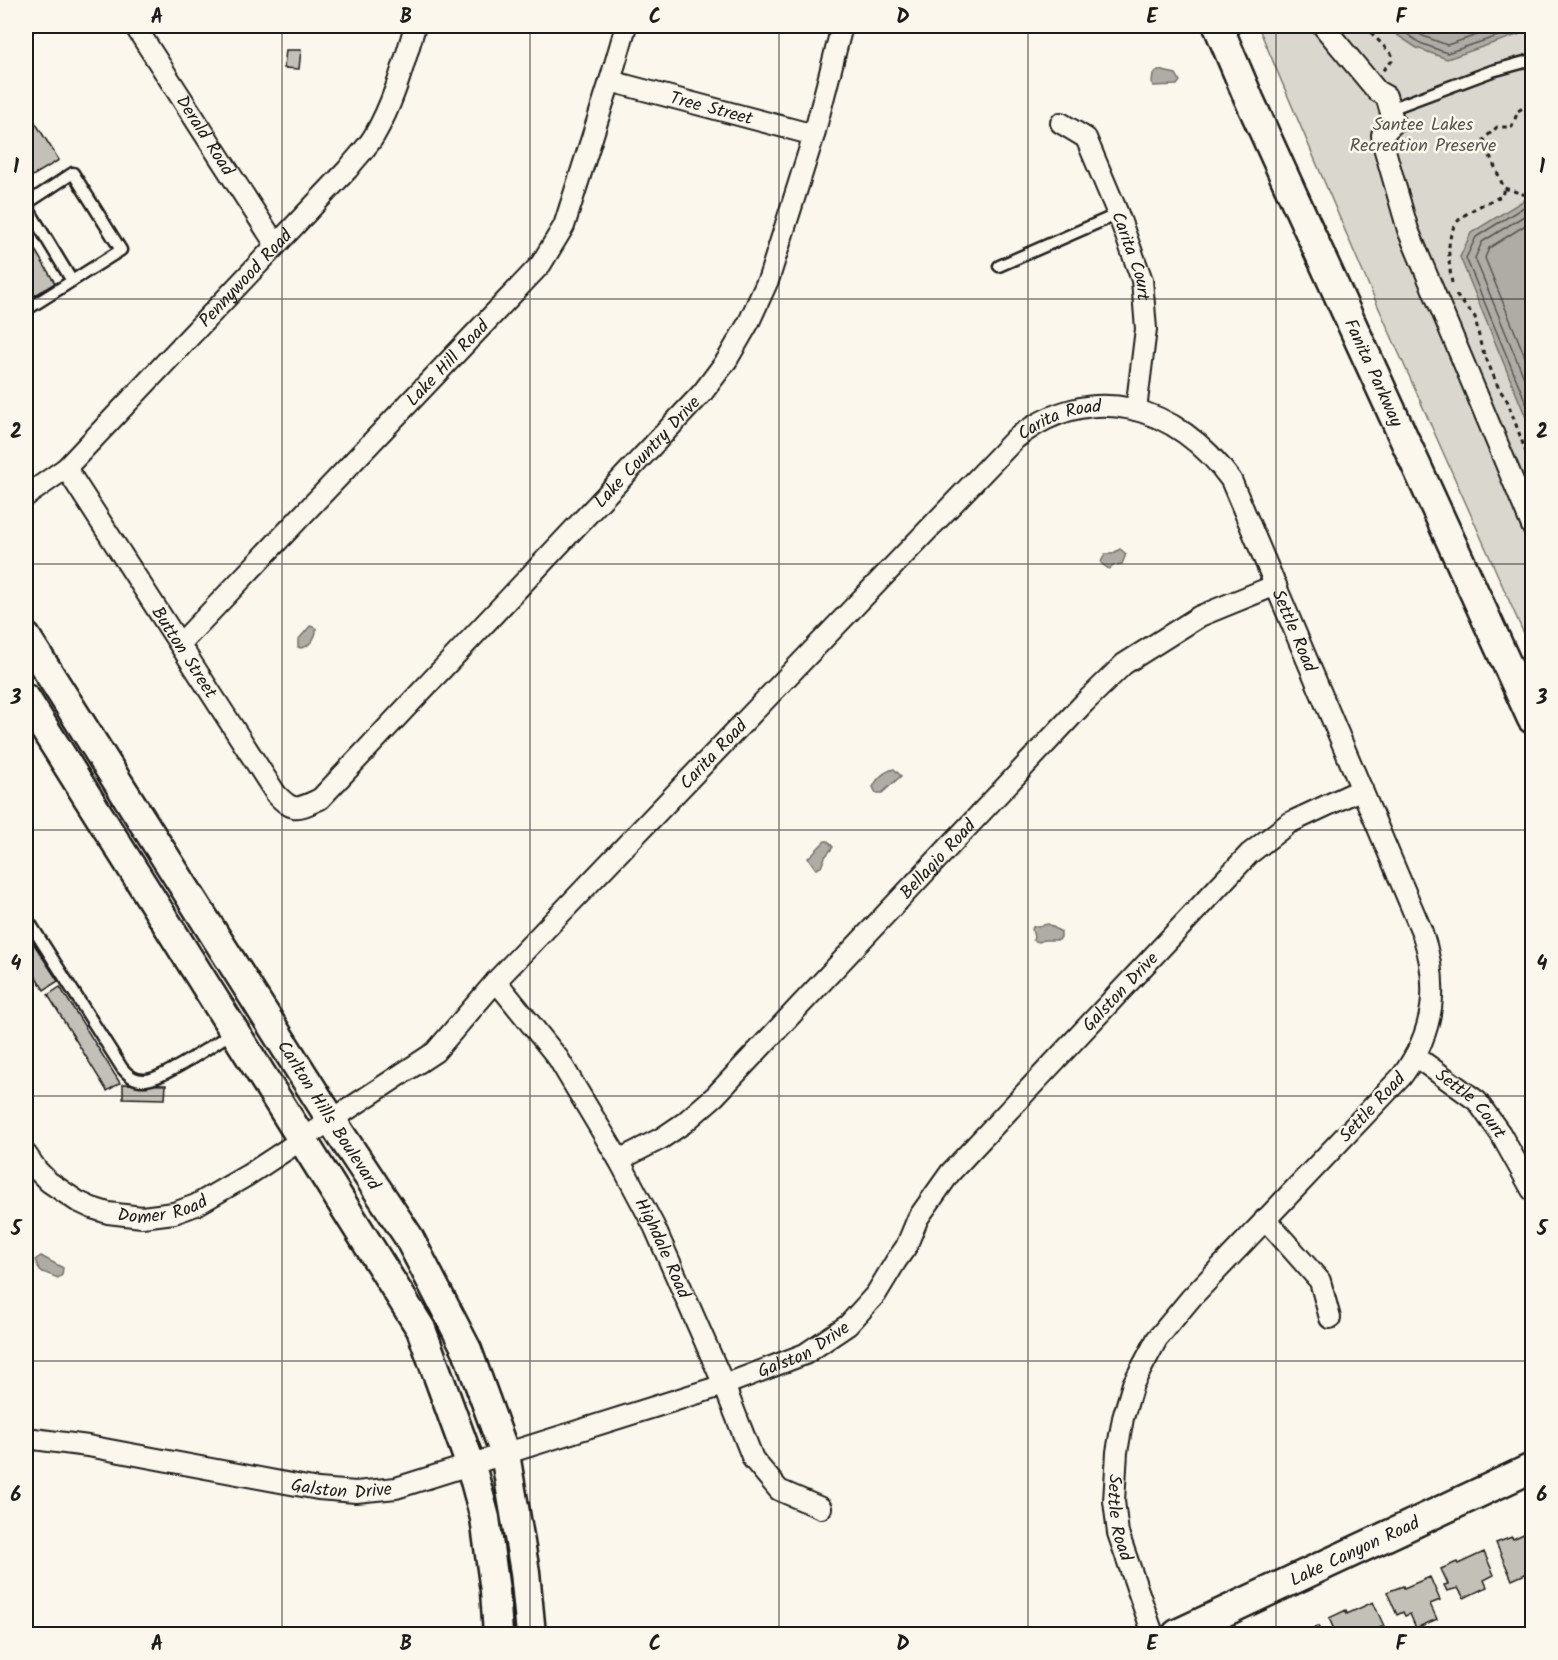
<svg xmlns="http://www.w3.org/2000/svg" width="1558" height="1660" viewBox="0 0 1558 1660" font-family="Kalam,sans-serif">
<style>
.green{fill:#dad7ce;stroke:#7b7a75;stroke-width:1.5}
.water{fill:#afaca5;stroke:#74726e;stroke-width:1.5}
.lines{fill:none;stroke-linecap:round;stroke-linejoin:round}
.shore{stroke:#575653;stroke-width:1.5}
.building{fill:#c3c0b8;stroke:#1c1c1c;stroke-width:1.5}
.lane-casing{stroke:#1c1c1c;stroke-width:15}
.street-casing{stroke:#1c1c1c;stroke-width:24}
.secondary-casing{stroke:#1c1c1c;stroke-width:33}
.path{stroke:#1c1c1c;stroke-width:3;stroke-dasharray:4.5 4.5;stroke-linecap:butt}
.lane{stroke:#fbf7ec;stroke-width:10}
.street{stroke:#fbf7ec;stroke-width:20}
.secondary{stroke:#fbf7ec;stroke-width:28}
.grid{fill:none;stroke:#1c1c1c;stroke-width:1.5;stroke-opacity:0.55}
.labels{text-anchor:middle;stroke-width:5;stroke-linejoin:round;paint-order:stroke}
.street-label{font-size:18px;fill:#1c1c1c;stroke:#fbf7ec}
.park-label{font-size:18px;fill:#555451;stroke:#fbf7ec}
.neatline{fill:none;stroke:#1c1c1c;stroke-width:2}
.grid-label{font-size:20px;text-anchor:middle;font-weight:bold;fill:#1c1c1c}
</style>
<rect width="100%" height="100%" fill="#fbf7ec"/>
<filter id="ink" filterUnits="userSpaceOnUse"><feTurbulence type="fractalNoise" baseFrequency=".0167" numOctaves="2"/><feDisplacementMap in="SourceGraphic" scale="12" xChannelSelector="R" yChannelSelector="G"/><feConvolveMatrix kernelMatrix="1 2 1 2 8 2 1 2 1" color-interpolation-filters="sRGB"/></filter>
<g filter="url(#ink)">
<path class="green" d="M 1258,26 L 1532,26 L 1532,652 L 1361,268 Z"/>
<path class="water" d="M 1389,26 L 1532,26 L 1532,30 L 1447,59 L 1417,48 L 1391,31 Z
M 1158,70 L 1176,74 L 1180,81 L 1177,85 L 1153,86 L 1152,83 L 1153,74 Z
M 1532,195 L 1532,432 L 1460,257 L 1471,233 Z
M 1120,549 L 1126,554 L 1122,564 L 1115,565 L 1109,569 L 1102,564 L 1101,562 L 1105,554 L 1112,554 Z
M 310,626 L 316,628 C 317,637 307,651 298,647 L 298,640 Z
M 894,769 L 901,776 L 882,793 L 876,793 L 873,787 C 877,778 885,771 894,769 Z
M 825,841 L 828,841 L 833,847 L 825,857 L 821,867 L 816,869 L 808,858 Z
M 1048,924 L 1061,932 L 1061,937 L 1059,940 L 1044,940 L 1039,942 L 1033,940 L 1034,937 L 1032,929 L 1033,927 Z
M 41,1256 L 63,1268 L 62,1275 L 58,1278 L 40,1271 L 35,1260 Z"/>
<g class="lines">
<path class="shore" d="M 1395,26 L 1420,43 L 1447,53 L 1528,26
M 1407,26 L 1423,36 L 1447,45 L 1504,26
M 1532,202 L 1476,237 L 1466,258 L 1532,417
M 1532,211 L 1482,242 L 1475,258 L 1532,397
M 1532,221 L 1489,248 L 1485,258 L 1532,374"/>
</g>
<path class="building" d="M 286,50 L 301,50 L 299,69 L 284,68 Z
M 26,108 L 59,160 L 26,180 Z
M 26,235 L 55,283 L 26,301 Z
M 26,932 L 58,981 L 44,990 L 26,961 Z
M 60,987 L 120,1083 L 107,1091 L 48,995 Z
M 123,1084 L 166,1085 L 165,1099 L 123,1098 Z
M 1532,1530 L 1532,1571 L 1512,1580 L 1496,1543 L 1512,1537 L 1513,1539 Z
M 1484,1552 L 1494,1575 L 1484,1580 L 1487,1587 L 1464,1598 L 1458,1588 L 1447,1591 L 1444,1585 L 1448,1584 L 1441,1569 L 1457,1562 L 1458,1564 Z
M 1430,1577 L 1440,1600 L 1430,1604 L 1437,1619 L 1416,1628 L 1410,1614 L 1405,1616 L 1403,1612 L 1397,1615 L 1387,1592 L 1403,1586 L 1404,1588 Z
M 1373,1602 L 1384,1626 L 1368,1633 L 1369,1634 L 1336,1634 L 1329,1618 L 1346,1610 L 1347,1614 Z
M 1318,1626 L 1322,1634 L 1300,1634 Z"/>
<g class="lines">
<defs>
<path id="lane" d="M 1390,109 L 1492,71 L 1532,60
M 26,204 L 73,173 L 121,250 L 26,310
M 26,205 L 72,281
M 999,266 L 1118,214
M 26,917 L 122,1068 C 129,1076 135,1081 146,1080 C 164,1079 215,1043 233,1032"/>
<g id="street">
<path id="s1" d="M 135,26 L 276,245"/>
<path d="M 1323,26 L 1377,91 L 1386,96 L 1394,123 L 1382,135 L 1384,147 L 1408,230 L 1532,526"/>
<path id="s2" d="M 610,81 L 814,135"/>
<path id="s3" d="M 1061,123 L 1086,138 L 1118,214 L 1142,280 L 1146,329 L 1136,410"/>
<path id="s4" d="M 66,468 L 276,794 C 294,813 297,809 320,799 L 703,392 L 727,360 L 749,322 L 769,278 L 814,135 L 842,26"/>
<path id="s5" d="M 26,496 L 66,468 L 348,169 C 356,158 367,148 374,136 C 394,102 404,63 415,26"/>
<path id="s6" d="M 180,644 L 541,264 L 564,226 L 610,81 L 626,26"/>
<path id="s7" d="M 496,981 L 558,1058 L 619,1160 L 654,1226 L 724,1385 L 753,1459 L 779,1490 L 821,1508"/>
<path id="s8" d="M 1415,1056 L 1477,1101 L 1500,1133 L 1532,1190"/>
<path id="s9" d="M 26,1154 L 37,1170 L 49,1182 L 77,1201 L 92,1208 L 108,1213 L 142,1217 L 174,1213 L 196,1205 L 248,1175 L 435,1052 L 496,981 L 1015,439 C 1091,379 1177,405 1231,480 L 1422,932 C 1440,985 1435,1031 1402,1076 L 1191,1298 L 1157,1339 L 1133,1384 L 1123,1418 L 1117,1452 L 1114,1501 L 1118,1533 L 1153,1634"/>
<path id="s10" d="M 619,1160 L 662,1138 L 684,1123 L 715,1096 L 1084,703 L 1124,664 L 1200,616 L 1276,585"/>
<path d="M 1265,1219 L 1320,1281 L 1330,1318"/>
<path id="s11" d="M 26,1438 L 88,1446 L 318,1489 L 356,1492 L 396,1488 L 724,1385 L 805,1354 L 848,1325 L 876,1294 L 896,1261 L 906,1247 L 918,1218 L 950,1173 L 1249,854 L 1289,823 L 1362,789"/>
</g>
<g id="secondary">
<path id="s12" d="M 1218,26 L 1249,99 L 1532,719"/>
<path id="s13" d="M 26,637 L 341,1135 L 408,1236 L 467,1350 L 505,1454 L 525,1572 L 531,1634"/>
<path d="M 26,699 L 421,1329 L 471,1466 L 485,1518 L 495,1591 L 498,1634"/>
<path id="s14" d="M 1177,1634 L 1532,1468"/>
</g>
</defs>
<use href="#lane" class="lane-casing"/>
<use href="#street" class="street-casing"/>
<use href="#secondary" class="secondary-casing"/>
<path class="path" d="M 1365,26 L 1392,55 L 1392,61 L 1382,71
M 1526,195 L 1504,188 L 1487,149 L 1484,139 L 1497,127 L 1512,127 L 1518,111 L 1532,102
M 1452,283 C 1449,265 1444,233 1460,219 C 1469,210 1490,201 1502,196 L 1504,188
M 1456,295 L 1475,317 L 1481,346 L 1499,389 L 1507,400 L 1527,455 L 1529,469"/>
<use href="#lane" class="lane"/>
<use href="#street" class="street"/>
<use href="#secondary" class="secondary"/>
</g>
</g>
<path class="grid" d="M 282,26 L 282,1634M 530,26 L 530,1634M 779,26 L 779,1634M 1028,26 L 1028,1634M 1276,26 L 1276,1634M 26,299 L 1532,299M 26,564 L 1532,564M 26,830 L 1532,830M 26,1096 L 1532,1096M 26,1361 L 1532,1361"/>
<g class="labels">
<g class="street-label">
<text dy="6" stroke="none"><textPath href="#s2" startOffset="105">Tree Street</textPath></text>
<text dy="6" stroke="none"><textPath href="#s1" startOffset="130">Derald Road</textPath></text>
<text dy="6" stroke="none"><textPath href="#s3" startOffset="156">Carita Court</textPath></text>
<text dy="6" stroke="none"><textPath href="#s5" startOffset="310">Pennywood Road</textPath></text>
<text dy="6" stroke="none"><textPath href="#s6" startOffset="388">Lake Hill Road</textPath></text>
<text dy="6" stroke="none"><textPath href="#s12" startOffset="380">Fanita Parkway</textPath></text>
<text dy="6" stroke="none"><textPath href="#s9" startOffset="1371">Carita Road</textPath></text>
<text dy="6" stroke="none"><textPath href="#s4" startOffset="915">Lake Country Drive</textPath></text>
<text dy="6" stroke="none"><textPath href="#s9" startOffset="1734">Settle Road</textPath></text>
<text dy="6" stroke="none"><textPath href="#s4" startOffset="219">Button Street</textPath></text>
<text dy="6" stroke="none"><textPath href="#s9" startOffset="885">Carita Road</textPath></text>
<text dy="6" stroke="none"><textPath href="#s10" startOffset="441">Bellagio Road</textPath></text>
<text dy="6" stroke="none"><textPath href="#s11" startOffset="1290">Galston Drive</textPath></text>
<text dy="6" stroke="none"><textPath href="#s8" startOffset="74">Settle Court</textPath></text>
<text transform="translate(1372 1107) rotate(-47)" y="6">Settle Road</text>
<text dy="6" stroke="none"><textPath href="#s13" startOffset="566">Carlton Hills Boulevard</textPath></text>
<text dy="6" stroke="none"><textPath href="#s9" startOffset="159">Domer Road</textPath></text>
<text dy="6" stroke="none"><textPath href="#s7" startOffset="316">Highdale Road</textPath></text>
<text dy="6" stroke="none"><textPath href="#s11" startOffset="806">Galston Drive</textPath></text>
<text dy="6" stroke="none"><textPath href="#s11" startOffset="320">Galston Drive</textPath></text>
<text dy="6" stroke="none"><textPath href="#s9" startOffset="2760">Settle Road</textPath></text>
<text dy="6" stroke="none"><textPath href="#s14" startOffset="196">Lake Canyon Road</textPath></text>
</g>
<g class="park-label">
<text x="1423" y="130">Santee Lakes<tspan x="1423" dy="21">Recreation Preserve</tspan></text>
</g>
</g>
<rect width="1558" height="1660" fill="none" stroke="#fbf7ec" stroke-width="66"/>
<rect x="33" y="33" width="1492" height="1594" class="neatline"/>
<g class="grid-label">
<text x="157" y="23">A</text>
<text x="406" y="23">B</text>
<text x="655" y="23">C</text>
<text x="903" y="23">D</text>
<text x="1152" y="23">E</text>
<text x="1401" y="23">F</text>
<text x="16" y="173">1</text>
<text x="1542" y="173">1</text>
<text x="16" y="438">2</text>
<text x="1542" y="438">2</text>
<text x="16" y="704">3</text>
<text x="1542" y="704">3</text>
<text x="16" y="970">4</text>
<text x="1542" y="970">4</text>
<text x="16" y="1235">5</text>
<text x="1542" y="1235">5</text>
<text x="16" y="1501">6</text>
<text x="1542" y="1501">6</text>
<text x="157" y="1650">A</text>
<text x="406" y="1650">B</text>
<text x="655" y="1650">C</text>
<text x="903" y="1650">D</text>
<text x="1152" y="1650">E</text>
<text x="1401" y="1650">F</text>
</g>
</svg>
